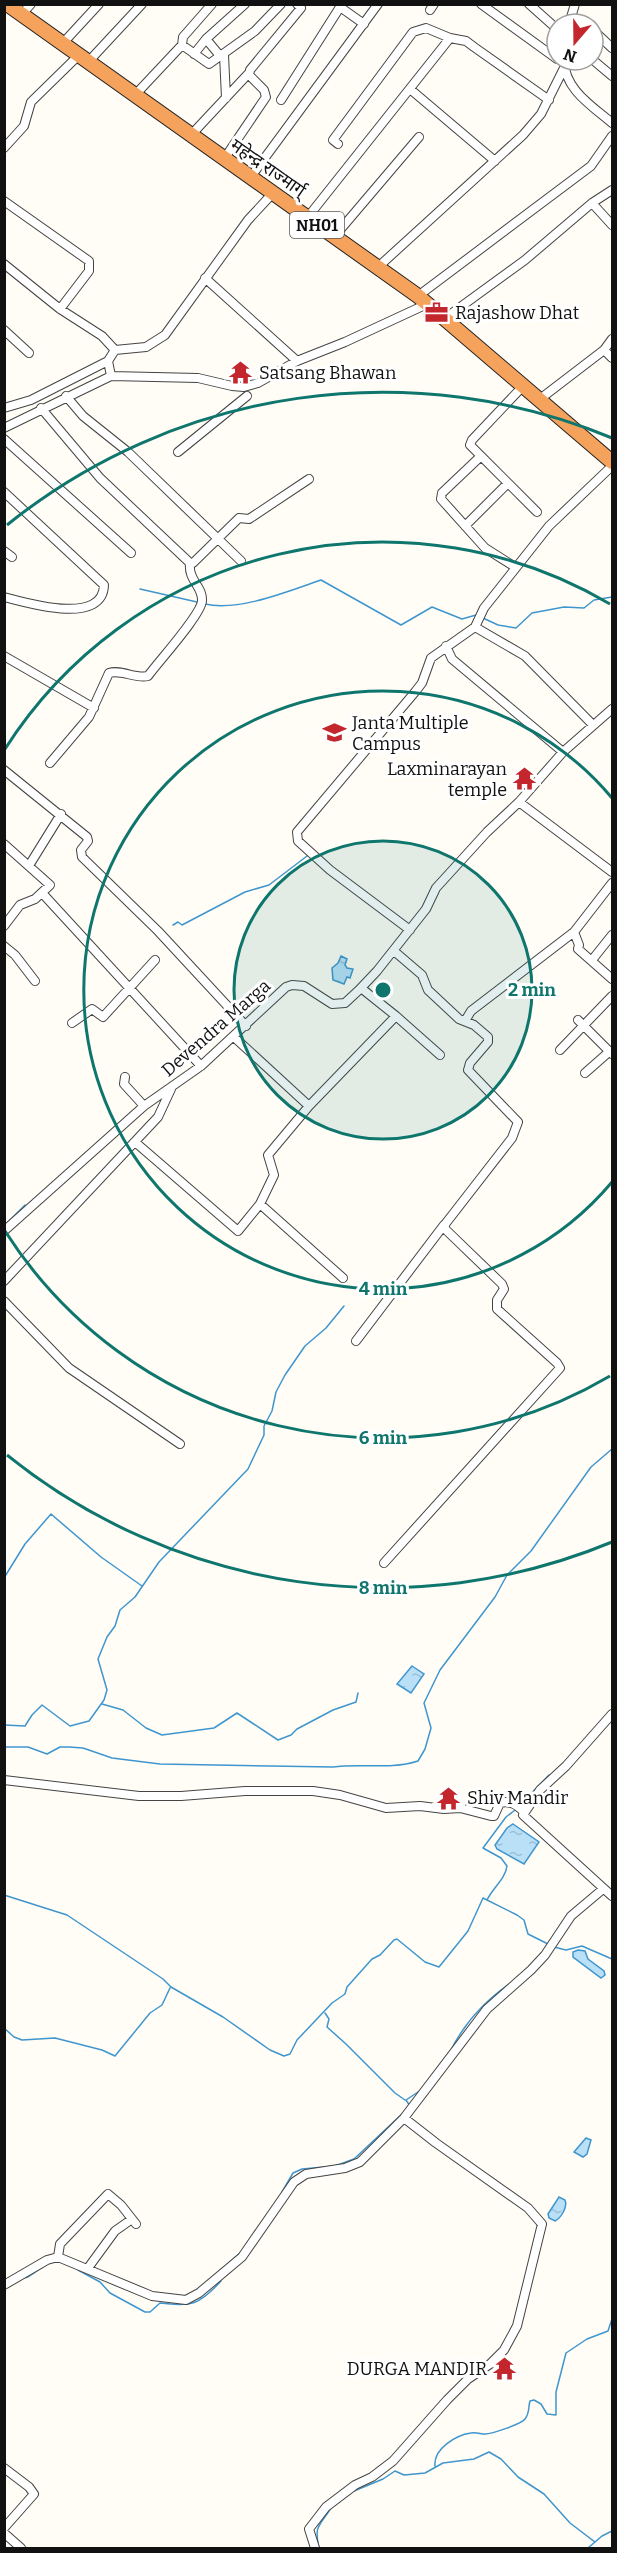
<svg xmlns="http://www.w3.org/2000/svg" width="617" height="2553" viewBox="0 0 617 2553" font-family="Bitter,'Noto Sans Devanagari',serif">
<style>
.water{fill:url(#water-ripples);stroke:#3f96cf;stroke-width:1.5}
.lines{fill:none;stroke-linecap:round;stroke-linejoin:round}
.stream{stroke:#3f96cf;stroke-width:1.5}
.street-casing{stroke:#444;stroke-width:10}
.highway-casing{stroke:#222;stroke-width:16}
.street{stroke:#fff;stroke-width:8}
.highway{stroke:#f5a25d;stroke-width:14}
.ring{fill:none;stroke:#0f766e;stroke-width:3}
.labels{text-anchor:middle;stroke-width:6;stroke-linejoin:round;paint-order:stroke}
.shield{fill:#fff;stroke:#585858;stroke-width:1.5}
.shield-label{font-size:16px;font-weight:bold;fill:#111}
.street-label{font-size:18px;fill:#111;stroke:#fff}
.poi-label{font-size:18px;fill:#111;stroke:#fff;text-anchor:start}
.centre{fill:#0f766e;stroke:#fff;stroke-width:3}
.ring-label{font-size:18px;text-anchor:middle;font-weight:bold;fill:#0f766e;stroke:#fff;stroke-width:6;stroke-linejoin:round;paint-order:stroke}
</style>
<defs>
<pattern id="water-ripples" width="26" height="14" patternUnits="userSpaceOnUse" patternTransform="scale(1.5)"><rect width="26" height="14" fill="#b9e0f7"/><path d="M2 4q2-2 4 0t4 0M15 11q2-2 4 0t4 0" fill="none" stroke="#9ebfd3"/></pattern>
</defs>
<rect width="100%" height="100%" fill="#fffdf5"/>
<path class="water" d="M 341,956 L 347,959 L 345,965 L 347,968 L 353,969 L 350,978 L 347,977 L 344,984 L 333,980 L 332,968 L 338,963 Z
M 412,1666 L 424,1674 L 411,1693 L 397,1684 Z
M 513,1824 L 539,1842 L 524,1864 L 497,1849 L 495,1845 L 507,1828 Z
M 578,1950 L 585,1951 L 588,1959 L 604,1971 L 605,1975 L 601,1978 L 573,1957 L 573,1952 Z
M 586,2138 L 591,2140 L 587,2154 L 583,2157 L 574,2152 Z
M 559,2197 L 565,2200 C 568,2207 561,2218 555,2221 L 549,2218 L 548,2214 Z"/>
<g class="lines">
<path class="stream" d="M 140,589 L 197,602
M 205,604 C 238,612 289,591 321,580 L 401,625 L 432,607 L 462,619 L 476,615
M 483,618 L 498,625 L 516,628 L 532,613 L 564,607 L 584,608 L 594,600 L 612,597
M 173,925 L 178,922 L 182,925 L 245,892 L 269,885 L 307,856
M 5,1225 L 25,1205
M 4,1578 L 25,1544 L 51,1514 L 101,1557 L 142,1586
M 102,1704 L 123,1710 L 146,1728 L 162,1735 L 214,1728 L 237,1713 L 278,1740 L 291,1735 L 297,1729 L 333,1710 L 356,1702 L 358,1693
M 4,1725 L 25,1726 L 32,1715 L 42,1705 L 70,1726 L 89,1721 L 104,1700 L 107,1690 L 98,1659 L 107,1637 L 115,1626 L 120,1610 L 135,1597 L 159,1562 L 248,1469 L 264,1435 L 264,1426 L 272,1411 L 276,1392 L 285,1375 L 305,1346 L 326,1328 L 344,1306
M 4,1747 L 28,1747 L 47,1754 L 60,1747 L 69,1747 L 83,1748 L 112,1758 L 160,1764 L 333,1767 C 361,1763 390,1770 418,1761 L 425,1749 L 431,1728 L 424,1703 L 440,1670 L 495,1597 L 507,1575 L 531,1551 L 591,1467 L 612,1449
M 521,1804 L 549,1775
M 4,1895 L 67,1915 L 163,1979 L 171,1987 L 223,2017 L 270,2050 L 284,2056 L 290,2054 L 297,2040 L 332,2003 L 345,1994 L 347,1987 L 372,1959 L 380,1955 L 394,1940 L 397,1939 L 425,1962 L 439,1967 L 468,1931 L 483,1898 L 517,1915 L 524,1920 L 528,1934 L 548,1944
M 487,1900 C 493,1887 505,1880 507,1866 L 501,1858 L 483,1848 L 506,1817 L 515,1810
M 554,1947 L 566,1950 L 582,1946 L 612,1959
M 325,2013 L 329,2019 L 327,2027 L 346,2044 L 395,2093 L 405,2100
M 4,2028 L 14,2037 L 22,2040 L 55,2038 L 102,2050 L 115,2056 L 150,2013 L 162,2005 L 170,1988
M 450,2052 C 463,2025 485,2001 509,1984
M 410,2106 L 406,2100 L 421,2090 L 442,2063
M 282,2192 L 293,2173 L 302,2169 L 335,2166 L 354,2159 L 402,2114
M 78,2270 L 100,2282 L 110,2293 L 145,2312 L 150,2312 L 160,2303 C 192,2307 199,2305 221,2281
M 217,2273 L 240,2253
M 19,2279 L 28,2277 L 49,2263
M 435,2466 C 433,2449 456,2435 471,2433 C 476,2432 481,2434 485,2434 C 492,2434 521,2424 525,2419 C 530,2413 528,2407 530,2401 L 534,2400 L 541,2404 L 547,2414 L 556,2415 L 556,2392 L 566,2353 L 587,2339 L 608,2331 L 612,2319
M 354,2491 L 383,2479 L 395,2471 L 404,2475 L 425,2473 L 443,2463 L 474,2459 L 489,2452 L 501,2459 L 518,2477 L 544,2494 L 570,2523 L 595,2542
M 319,2548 C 314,2525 319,2527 331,2508
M 588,2548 L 602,2536 L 612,2531"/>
<defs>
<path id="street" d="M 481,4 L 557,59
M 529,4 L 557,29
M 430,10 L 434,4
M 22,14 L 31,4
M 569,24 L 575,4
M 593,30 L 612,48
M 206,39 L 221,57
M 63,43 L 99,4
M 182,45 L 209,64 L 255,31 L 281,4
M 194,54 L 206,39 L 245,4
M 224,55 L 226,98
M 564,60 C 564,89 592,106 612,123
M 593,60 L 612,76
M 89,61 L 142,4
M 410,89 L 495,161
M 135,95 L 182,45 L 183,37 L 212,4
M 281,100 L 340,7 L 364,24
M 191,135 L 249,73
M 338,144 L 333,140 L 413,32 L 426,28 L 450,38
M 4,148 L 24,126 L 31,102 L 80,54
M 224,159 L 266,97 L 264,90 L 249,75 L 250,70 L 301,8 L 297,4
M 250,178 L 378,4
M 4,201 L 89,261 L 89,271 L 60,309
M 592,203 L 612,225
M 307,218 L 450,38 L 466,41 L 474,47 L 549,100
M 334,237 L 419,137
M 4,264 L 60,309 L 102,336 L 115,350
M 377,268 L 523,135 L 541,114 L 564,68
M 205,278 L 297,361
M 418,296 L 591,166 L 612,136
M 444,319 L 525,260 L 592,203 L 612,190
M 4,330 L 29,353
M 604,350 L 612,358
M 111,376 L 108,361 L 115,350 L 146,347 L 165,335 L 248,220 L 272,194
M 524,385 L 472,440 L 470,445 L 537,512
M 66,396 L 83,416 L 128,452 L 241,561
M 540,399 L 604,350 L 612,339
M 4,408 L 31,400 L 108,361
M 41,408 L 100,478 L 190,563 L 193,563 L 239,518 L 249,519 L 309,479
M 4,428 L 111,376 L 198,378 L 232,386 L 244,387 L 258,383 L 297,361 L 345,342 L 427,304
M 4,439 L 131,553
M 178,452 L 247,396
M 481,456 L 442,493 L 441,499 L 485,548 L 515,567
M 4,492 L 104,585 C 103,626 27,603 4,597
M 465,526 L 508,483
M 4,551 L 12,557
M 475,627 L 525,656 L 593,725
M 446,646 L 452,659 L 563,752
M 4,656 L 94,708
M 50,763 L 89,717 L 109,673 C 121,669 135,679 148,676 C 158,662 201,615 202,601 C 203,586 188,581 190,563
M 4,770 L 87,837 L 88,841 L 81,850 L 82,857 L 158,931 L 246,1026
M 519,802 L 612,872
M 4,844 L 50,885 L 35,899 L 20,905 L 4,926
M 30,864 L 61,814
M 43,894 L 201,1066
M 410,930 L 330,870 L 298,841 L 297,832 L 415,692 L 422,683 L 431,658 L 475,627 L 484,608 L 549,526 L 612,466
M 574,932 L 579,945 L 578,949 L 612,979
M 4,946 L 15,955 L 35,981
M 592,960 L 612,935
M 396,1016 L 440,1055
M 578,1020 L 612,1054
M 465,1021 L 471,1011 L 574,932 L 612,883
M 72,1023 L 92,1009 L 103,1017 L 155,960
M 234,1037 L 309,1106 L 396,1016 L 361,988
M 560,1050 L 612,996
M 585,1073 L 610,1051
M 125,1077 L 124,1084 L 144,1106
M 135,1142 L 238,1231 L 260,1204 L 274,1175 L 268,1155 L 309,1106
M 260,1204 L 343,1278
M 4,1231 L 144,1106 L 201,1066 L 286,987 L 292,985 L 304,986 L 332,1004 L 345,1003 L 359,990 L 377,971 L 426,909 L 436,888 L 487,832 L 519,802 L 563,752 L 612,709
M 4,1281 L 158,1117 L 171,1089
M 4,1301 L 69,1368 L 180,1444
M 356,1341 L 444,1225
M 384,1563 L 560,1368 L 557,1363 L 497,1309 L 497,1300 L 504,1289 L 502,1284 L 444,1228 L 446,1223 L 512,1138 L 518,1122 L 468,1070 L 470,1063 L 488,1042 L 488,1037 L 474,1025 L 459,1019 L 428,990 L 422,975 L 394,951
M 612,1714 L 566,1766 L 540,1790 L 523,1815 L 612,1896
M 4,1780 L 139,1796 L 181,1796 L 245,1791 L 313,1791 L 340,1795 L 386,1808 L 420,1806 L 444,1809 L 460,1808 L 491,1816 L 494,1816 L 500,1803 C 510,1800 517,1805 524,1812
M 58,2257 L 60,2244 L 108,2194 L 121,2205 L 136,2224
M 88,2268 L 115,2231 L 132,2219
M 4,2285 L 47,2260 L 58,2257 L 152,2296 L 186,2300 L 199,2293 L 242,2257 L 294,2182 L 306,2174 L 345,2168 L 360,2162 L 404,2118 L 487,2009 L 531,1970 L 545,1955 L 571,1916 L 603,1889
M 4,2468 L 29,2487 L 34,2494 L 4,2528
M 4,2533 L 21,2548
M 315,2548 L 309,2529 L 326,2507 L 355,2485 L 372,2477 L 393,2461 L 447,2400 L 468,2379 L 490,2364 L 504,2350 L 517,2326 L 542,2224 L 528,2208 L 436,2143 L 404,2118"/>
<path id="highway" d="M 7,4 L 418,296 L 612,462"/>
</defs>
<use href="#street" class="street-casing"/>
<use href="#highway" class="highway-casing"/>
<use href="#street" class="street"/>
<use href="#highway" class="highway"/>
</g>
<circle cx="383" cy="990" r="149" fill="#0f766e" fill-opacity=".12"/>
<g class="ring">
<circle cx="383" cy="990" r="149"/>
<path d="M612 1182A299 299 0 1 1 612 798"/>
<path d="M610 1376A448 448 0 0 1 5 1231M5 749A448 448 0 0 1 610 604"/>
<path d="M612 1542A598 598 0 0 1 7 1455M7 525A598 598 0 0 1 612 438"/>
</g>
<defs>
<symbol id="office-bare" viewBox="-9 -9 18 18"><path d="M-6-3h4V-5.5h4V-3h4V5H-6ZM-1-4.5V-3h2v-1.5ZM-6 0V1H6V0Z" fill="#c4262e" stroke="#fff" stroke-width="2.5" paint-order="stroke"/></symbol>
<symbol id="temple-bare" viewBox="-9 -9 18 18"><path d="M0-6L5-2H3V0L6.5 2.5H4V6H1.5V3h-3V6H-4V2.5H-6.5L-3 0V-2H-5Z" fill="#c4262e" stroke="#fff" stroke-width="2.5" paint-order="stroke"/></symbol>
<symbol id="university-bare" viewBox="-9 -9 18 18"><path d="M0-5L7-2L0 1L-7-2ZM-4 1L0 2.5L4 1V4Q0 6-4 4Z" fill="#c4262e" stroke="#fff" stroke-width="2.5" paint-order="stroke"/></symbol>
</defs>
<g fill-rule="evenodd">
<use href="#office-bare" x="420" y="296" width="33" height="33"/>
<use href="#temple-bare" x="224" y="356" width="33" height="33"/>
<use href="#university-bare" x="318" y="716" width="33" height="33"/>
<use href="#temple-bare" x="508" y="762" width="33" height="33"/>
<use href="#temple-bare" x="432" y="1782" width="33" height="33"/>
<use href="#temple-bare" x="488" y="2352" width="33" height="33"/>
</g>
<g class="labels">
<rect class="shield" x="290" y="212" width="54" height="26" rx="4.5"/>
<g class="shield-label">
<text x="317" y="231">NH01</text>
</g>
<g class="street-label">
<text transform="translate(268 168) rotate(35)" y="6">महेन्द्र राज्मार्ग्</text>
<text transform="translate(216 1028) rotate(-41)" y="6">Devendra Marga</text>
</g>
<g class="poi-label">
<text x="455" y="319">Rajashow Dhat</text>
<text x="259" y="379">Satsang Bhawan</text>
<text x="352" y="729">Janta Multiple<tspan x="352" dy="21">Campus</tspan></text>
<text x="507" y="775" text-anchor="end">Laxminarayan<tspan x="507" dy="21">temple</tspan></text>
<text x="467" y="1804">Shiv Mandir</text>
<text x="487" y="2375" text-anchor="end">DURGA MANDIR</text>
</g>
</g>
<circle cx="383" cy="990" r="9" class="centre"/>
<g class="ring-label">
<text x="532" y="996">2 min</text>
<text x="383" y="1295">4 min</text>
<text x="383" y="1444">6 min</text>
<text x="383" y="1594">8 min</text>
</g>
<rect width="617" height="2553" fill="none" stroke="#111111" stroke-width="12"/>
<g transform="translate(575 42) rotate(200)"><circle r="28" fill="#ffffff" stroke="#a0a0a0" stroke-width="1.5"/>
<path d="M0-4.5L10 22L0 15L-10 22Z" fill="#c4262e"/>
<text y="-9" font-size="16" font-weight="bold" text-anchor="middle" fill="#111111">N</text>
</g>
</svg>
